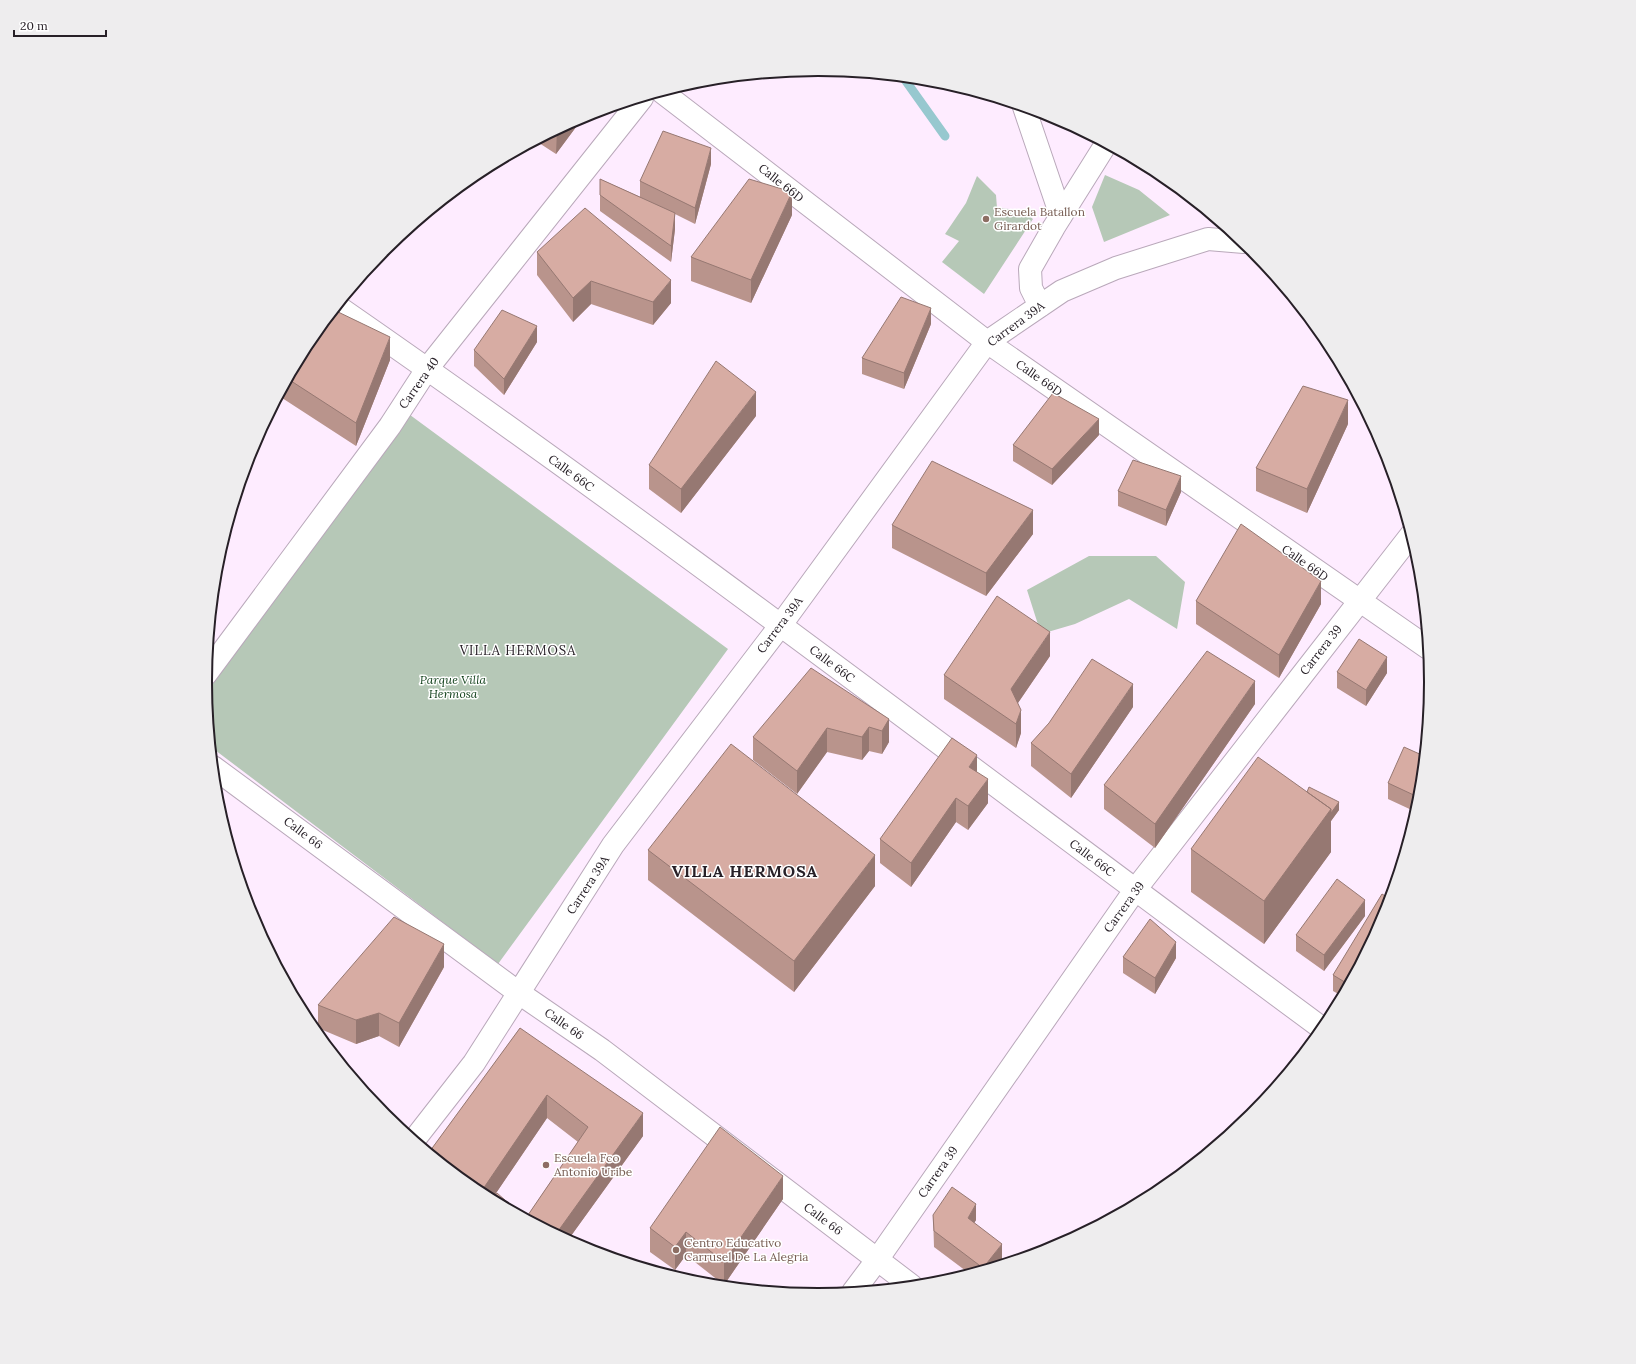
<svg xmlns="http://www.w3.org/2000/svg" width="1636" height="1364" viewBox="0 0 1636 1364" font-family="Lora,serif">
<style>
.green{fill:#b6c8b7}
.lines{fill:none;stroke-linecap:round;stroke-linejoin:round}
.stream{stroke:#97c8cf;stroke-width:9}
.minor-casing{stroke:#b9a8ba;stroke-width:24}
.tertiary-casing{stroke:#b9a8ba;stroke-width:24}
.minor{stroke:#fff;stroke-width:22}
.tertiary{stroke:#fff;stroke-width:22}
.wall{fill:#b9948c}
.shaded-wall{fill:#967872}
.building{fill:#d7aca3;stroke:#967872}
.education-dot{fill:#8d6e63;stroke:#fff;stroke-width:1.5}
.labels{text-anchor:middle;stroke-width:3;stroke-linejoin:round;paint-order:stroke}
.street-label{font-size:12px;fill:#272027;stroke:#fff}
.education-label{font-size:12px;fill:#785e54;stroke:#fff;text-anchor:start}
.park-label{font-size:12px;font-style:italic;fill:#0f3f19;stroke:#fff}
.neighbourhood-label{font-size:13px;letter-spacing:1px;fill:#272027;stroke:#fff}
.district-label{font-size:16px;font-weight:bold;letter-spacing:1px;fill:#272027;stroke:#fff}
.rim{fill:none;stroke:#272027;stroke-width:2}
</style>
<rect width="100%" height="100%" fill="#feecff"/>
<path class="green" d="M 1105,175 L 1139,190 L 1170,215 L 1104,242 L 1092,207 Z
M 977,176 L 996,195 L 997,208 L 1021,210 L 1033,219 L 984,294 L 942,262 L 959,241 L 945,234 L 966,203 Z
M 406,412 L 728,649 L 498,964 L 211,747 L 206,690 Z
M 1089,556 L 1156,556 L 1185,582 L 1177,629 L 1129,599 L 1075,624 L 1041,634 L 1027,590 Z"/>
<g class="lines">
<path class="stream" d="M 903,77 L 945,136"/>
<defs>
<path id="minor" d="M 662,92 L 987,342 L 1428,648
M 1024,107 L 1061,216
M 337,306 C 672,538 995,787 1323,1029
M 1040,306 L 1031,288 L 1030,269 L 1054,227 L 1106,144
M 206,674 L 390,426 L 427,369 L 642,98
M 414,1140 L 474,1063 L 613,845 L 780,626 L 987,342 L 1062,291 L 1116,268 L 1208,239 L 1244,242
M 853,1292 L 877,1260 L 1135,890 L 1411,535"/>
<path id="tertiary" d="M 213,767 L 519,993 L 602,1050 L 912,1286"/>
</defs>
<use href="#minor" class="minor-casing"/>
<use href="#tertiary" class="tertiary-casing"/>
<use href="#minor" class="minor"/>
<use href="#tertiary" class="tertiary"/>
</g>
<path class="wall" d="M 584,116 L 556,154 L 536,141 Z
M 711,164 L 695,224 L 675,214 L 675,229 L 671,262 L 600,211 L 600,179 L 656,204 L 640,197 L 640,181 Z
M 792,215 L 751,303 L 691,281 L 691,257 Z
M 537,252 L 671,303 L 653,325 L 591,304 L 573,322 L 537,275 Z
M 931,324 L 904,389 L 862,374 L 862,358 Z
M 308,341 L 390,360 L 356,446 L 279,396 Z
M 537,342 L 504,395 L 474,366 L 474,350 Z
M 756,416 L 681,513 L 649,489 L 649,465 Z
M 1348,424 L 1307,513 L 1256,491 L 1256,468 Z
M 1099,435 L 1052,485 L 1013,461 L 1013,445 Z
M 1118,491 L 1181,492 L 1166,526 L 1118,506 Z
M 892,525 L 1033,534 L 986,596 L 892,548 Z
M 1196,601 L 1321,604 L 1279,678 L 1196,624 Z
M 1050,656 L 1018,703 L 1021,733 L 1016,748 L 944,699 L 944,675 Z
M 1337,672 L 1387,673 L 1366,706 L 1337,688 Z
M 1255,704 L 1155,848 L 1104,809 L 1104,785 Z
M 1133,707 L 1071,798 L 1031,766 L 1031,743 Z
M 889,719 L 889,742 L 882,754 L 869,751 L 862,760 L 827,752 L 797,794 L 753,760 L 753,737 Z
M 1424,756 L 1419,802 L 1416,812 L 1388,799 L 1388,783 Z
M 977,772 L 988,803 L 968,830 L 956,822 L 911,887 L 880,863 L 880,839 Z
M 1307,792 L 1339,810 L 1331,821 L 1331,852 L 1264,944 L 1191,892 L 1191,849 Z
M 1406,844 L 1401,860 L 1401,852 Z
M 648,850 L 875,886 L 794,992 L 648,880 Z
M 1365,916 L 1324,971 L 1296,951 L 1296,935 Z
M 1384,917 L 1342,996 L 1333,991 L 1333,975 Z
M 1123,957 L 1176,958 L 1155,994 L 1123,973 Z
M 444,967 L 399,1047 L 379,1036 L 356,1044 L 318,1028 L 318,1005 Z
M 520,1028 L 643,1136 L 568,1240 L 528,1219 L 528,1215 L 578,1142 L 547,1118 L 492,1199 L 477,1192 L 430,1153 L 430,1151 Z
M 783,1199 L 724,1285 L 686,1255 L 675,1270 L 650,1252 L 650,1228 Z
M 933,1215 L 976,1220 L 974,1223 L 1002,1260 L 998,1265 L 970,1274 L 934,1247 Z"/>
<path class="shaded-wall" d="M 585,115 L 556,154 L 557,130 Z
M 711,148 L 711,164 L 695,224 L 695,208 Z
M 792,192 L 792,215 L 751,303 L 751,280 Z
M 675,213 L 675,229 L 671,262 L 671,246 Z
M 671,280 L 671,303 L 653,325 L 653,302 Z
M 591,281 L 591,304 L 573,322 L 573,298 Z
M 931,308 L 931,324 L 904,389 L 904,373 Z
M 537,326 L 537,342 L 504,395 L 504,379 Z
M 390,337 L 390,360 L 356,446 L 356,423 Z
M 756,392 L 756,416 L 681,513 L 681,489 Z
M 1348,400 L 1348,424 L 1307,513 L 1307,489 Z
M 1099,419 L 1099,435 L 1052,485 L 1052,469 Z
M 1181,476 L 1181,492 L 1166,526 L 1166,510 Z
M 1033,510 L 1033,534 L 986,596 L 986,573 Z
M 1321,581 L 1321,604 L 1279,678 L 1279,655 Z
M 1050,632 L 1050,656 L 1011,713 L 1011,689 Z
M 1387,657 L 1387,673 L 1366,706 L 1366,690 Z
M 1255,681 L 1255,704 L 1155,848 L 1155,824 Z
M 1133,684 L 1133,707 L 1071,798 L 1071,774 Z
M 1021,710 L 1021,733 L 1016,748 L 1016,724 Z
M 889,719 L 889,742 L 882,754 L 882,731 Z
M 869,727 L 869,751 L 862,760 L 862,737 Z
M 827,728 L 827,752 L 797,794 L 797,771 Z
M 977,755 L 977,779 L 969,767 Z
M 988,779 L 988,803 L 968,830 L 968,806 Z
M 1420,792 L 1419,802 L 1418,807 L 1418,797 Z
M 956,798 L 956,822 L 911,887 L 911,863 Z
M 1339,802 L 1339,810 L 1331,821 L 1331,852 L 1264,944 L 1264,901 L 1331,809 Z
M 875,855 L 875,886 L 794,992 L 794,961 Z
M 1365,900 L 1365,916 L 1324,971 L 1324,955 Z
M 1176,942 L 1176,958 L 1155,994 L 1155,978 Z
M 444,944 L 444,967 L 399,1047 L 399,1023 Z
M 379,1013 L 379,1036 L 356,1044 L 356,1020 Z
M 547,1095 L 547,1118 L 492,1199 L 483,1195 L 483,1189 Z
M 643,1113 L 643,1136 L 568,1240 L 556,1234 Z
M 783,1176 L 783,1199 L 724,1285 L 724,1262 Z
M 976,1204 L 976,1220 L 968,1234 L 968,1218 Z
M 686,1232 L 686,1255 L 675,1270 L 675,1247 Z
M 1002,1244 L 1002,1260 L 998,1265 L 983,1269 L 983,1268 Z"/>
<path class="building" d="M 663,131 L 711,148 L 695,208 L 640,181 Z
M 600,179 L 675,213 L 671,246 L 600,195 Z
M 749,179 L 792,192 L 751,280 L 691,257 Z
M 585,208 L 671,280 L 653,302 L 591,281 L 573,298 L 537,252 Z
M 901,297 L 931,308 L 904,373 L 862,358 Z
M 334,310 L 390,337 L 356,423 L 288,379 L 308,341 Z
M 502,310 L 537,326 L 504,379 L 474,350 Z
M 716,361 L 756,392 L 681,489 L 649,465 Z
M 1303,386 L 1348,400 L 1307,489 L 1256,468 Z
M 1053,393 L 1099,419 L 1052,469 L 1013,445 Z
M 1133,460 L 1181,476 L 1166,510 L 1118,491 Z
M 932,461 L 1033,510 L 986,573 L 892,525 Z
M 1241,524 L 1321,581 L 1279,655 L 1196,601 Z
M 997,596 L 1050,632 L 1011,689 L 1021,710 L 1016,724 L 944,675 Z
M 1359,639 L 1387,657 L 1366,690 L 1337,672 Z
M 1207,651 L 1255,681 L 1155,824 L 1104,785 Z
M 1092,659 L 1133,684 L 1071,774 L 1031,743 L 1049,723 Z
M 811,668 L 889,719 L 882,731 L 869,727 L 862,737 L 827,728 L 797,771 L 753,737 Z
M 952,738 L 977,755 L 969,767 L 988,779 L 968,806 L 956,798 L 911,863 L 880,839 Z
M 731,744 L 875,855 L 794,961 L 648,850 Z
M 1404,747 L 1424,756 L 1420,792 L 1418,797 L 1388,783 Z
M 1258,757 L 1331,809 L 1264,901 L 1191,849 Z
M 1309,787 L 1339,802 L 1331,813 L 1331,809 L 1307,792 Z
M 1406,844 L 1403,854 L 1401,852 Z
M 1337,879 L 1365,900 L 1324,955 L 1296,935 Z
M 1382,894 L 1390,899 L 1384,917 L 1348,984 L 1333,975 Z
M 394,917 L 444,944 L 399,1023 L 379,1013 L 356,1020 L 318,1005 Z
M 1150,919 L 1176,942 L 1155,978 L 1123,957 Z
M 520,1028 L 643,1113 L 556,1234 L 545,1228 L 528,1215 L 588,1127 L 547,1095 L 483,1189 L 430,1151 Z
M 720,1127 L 783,1176 L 724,1262 L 686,1232 L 675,1247 L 650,1228 Z
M 952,1187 L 976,1204 L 968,1218 L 1002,1244 L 983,1268 L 934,1231 L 933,1215 Z
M 497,1193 L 523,1216 L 492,1200 Z"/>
<g class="education-dot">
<circle cx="986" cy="219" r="4"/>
<circle cx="546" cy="1165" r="4"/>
<circle cx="676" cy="1250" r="4"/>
</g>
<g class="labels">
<g class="street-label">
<text transform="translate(781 183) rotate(38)" y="4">Calle 66D</text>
<text transform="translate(1016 324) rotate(-36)" y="4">Carrera 39A</text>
<text transform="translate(1039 378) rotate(35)" y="4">Calle 66D</text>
<text transform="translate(419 383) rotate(-55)" y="4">Carrera 40</text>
<text transform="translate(571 473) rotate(36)" y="4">Calle 66C</text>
<text transform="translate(1305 563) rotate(35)" y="4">Calle 66D</text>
<text transform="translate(780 625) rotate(-53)" y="4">Carrera 39A</text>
<text transform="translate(1321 650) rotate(-52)" y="4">Carrera 39</text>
<text transform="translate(832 664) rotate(37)" y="4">Calle 66C</text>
<text transform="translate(303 833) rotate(37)" y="4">Calle 66</text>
<text transform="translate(1092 858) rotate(37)" y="4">Calle 66C</text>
<text transform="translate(588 885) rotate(-57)" y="4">Carrera 39A</text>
<text transform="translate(1124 907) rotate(-54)" y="4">Carrera 39</text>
<text transform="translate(564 1024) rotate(35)" y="4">Calle 66</text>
<text transform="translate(938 1172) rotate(-55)" y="4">Carrera 39</text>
<text transform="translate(823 1219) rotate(37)" y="4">Calle 66</text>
</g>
<g class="education-label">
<text x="994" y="216">Escuela Batallon<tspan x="994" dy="14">Girardot</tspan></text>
<text x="554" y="1162">Escuela Fco<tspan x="554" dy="14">Antonio Uribe</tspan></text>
<text x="684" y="1247">Centro Educativo<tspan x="684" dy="14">Carrusel De La Alegria</tspan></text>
</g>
<g class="park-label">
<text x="453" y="684">Parque Villa<tspan x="453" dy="14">Hermosa</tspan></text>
</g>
<g class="neighbourhood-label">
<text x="518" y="655">VILLA HERMOSA</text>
</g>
<g class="district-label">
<text x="745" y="877">VILLA HERMOSA</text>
</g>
</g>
<path d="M0 0H1636V1364H0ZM212 682a606 606 0 1 1 1212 0a606 606 0 1 1-1212 0Z" fill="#eeedee" fill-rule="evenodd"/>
<path class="rim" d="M212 682a606 606 0 1 1 1212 0a606 606 0 1 1-1212 0Z"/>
<path d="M14 30v6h92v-6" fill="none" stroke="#272027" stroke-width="2"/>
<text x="20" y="30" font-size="12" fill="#272027" stroke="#ffffff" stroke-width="3" paint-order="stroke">20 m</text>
</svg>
